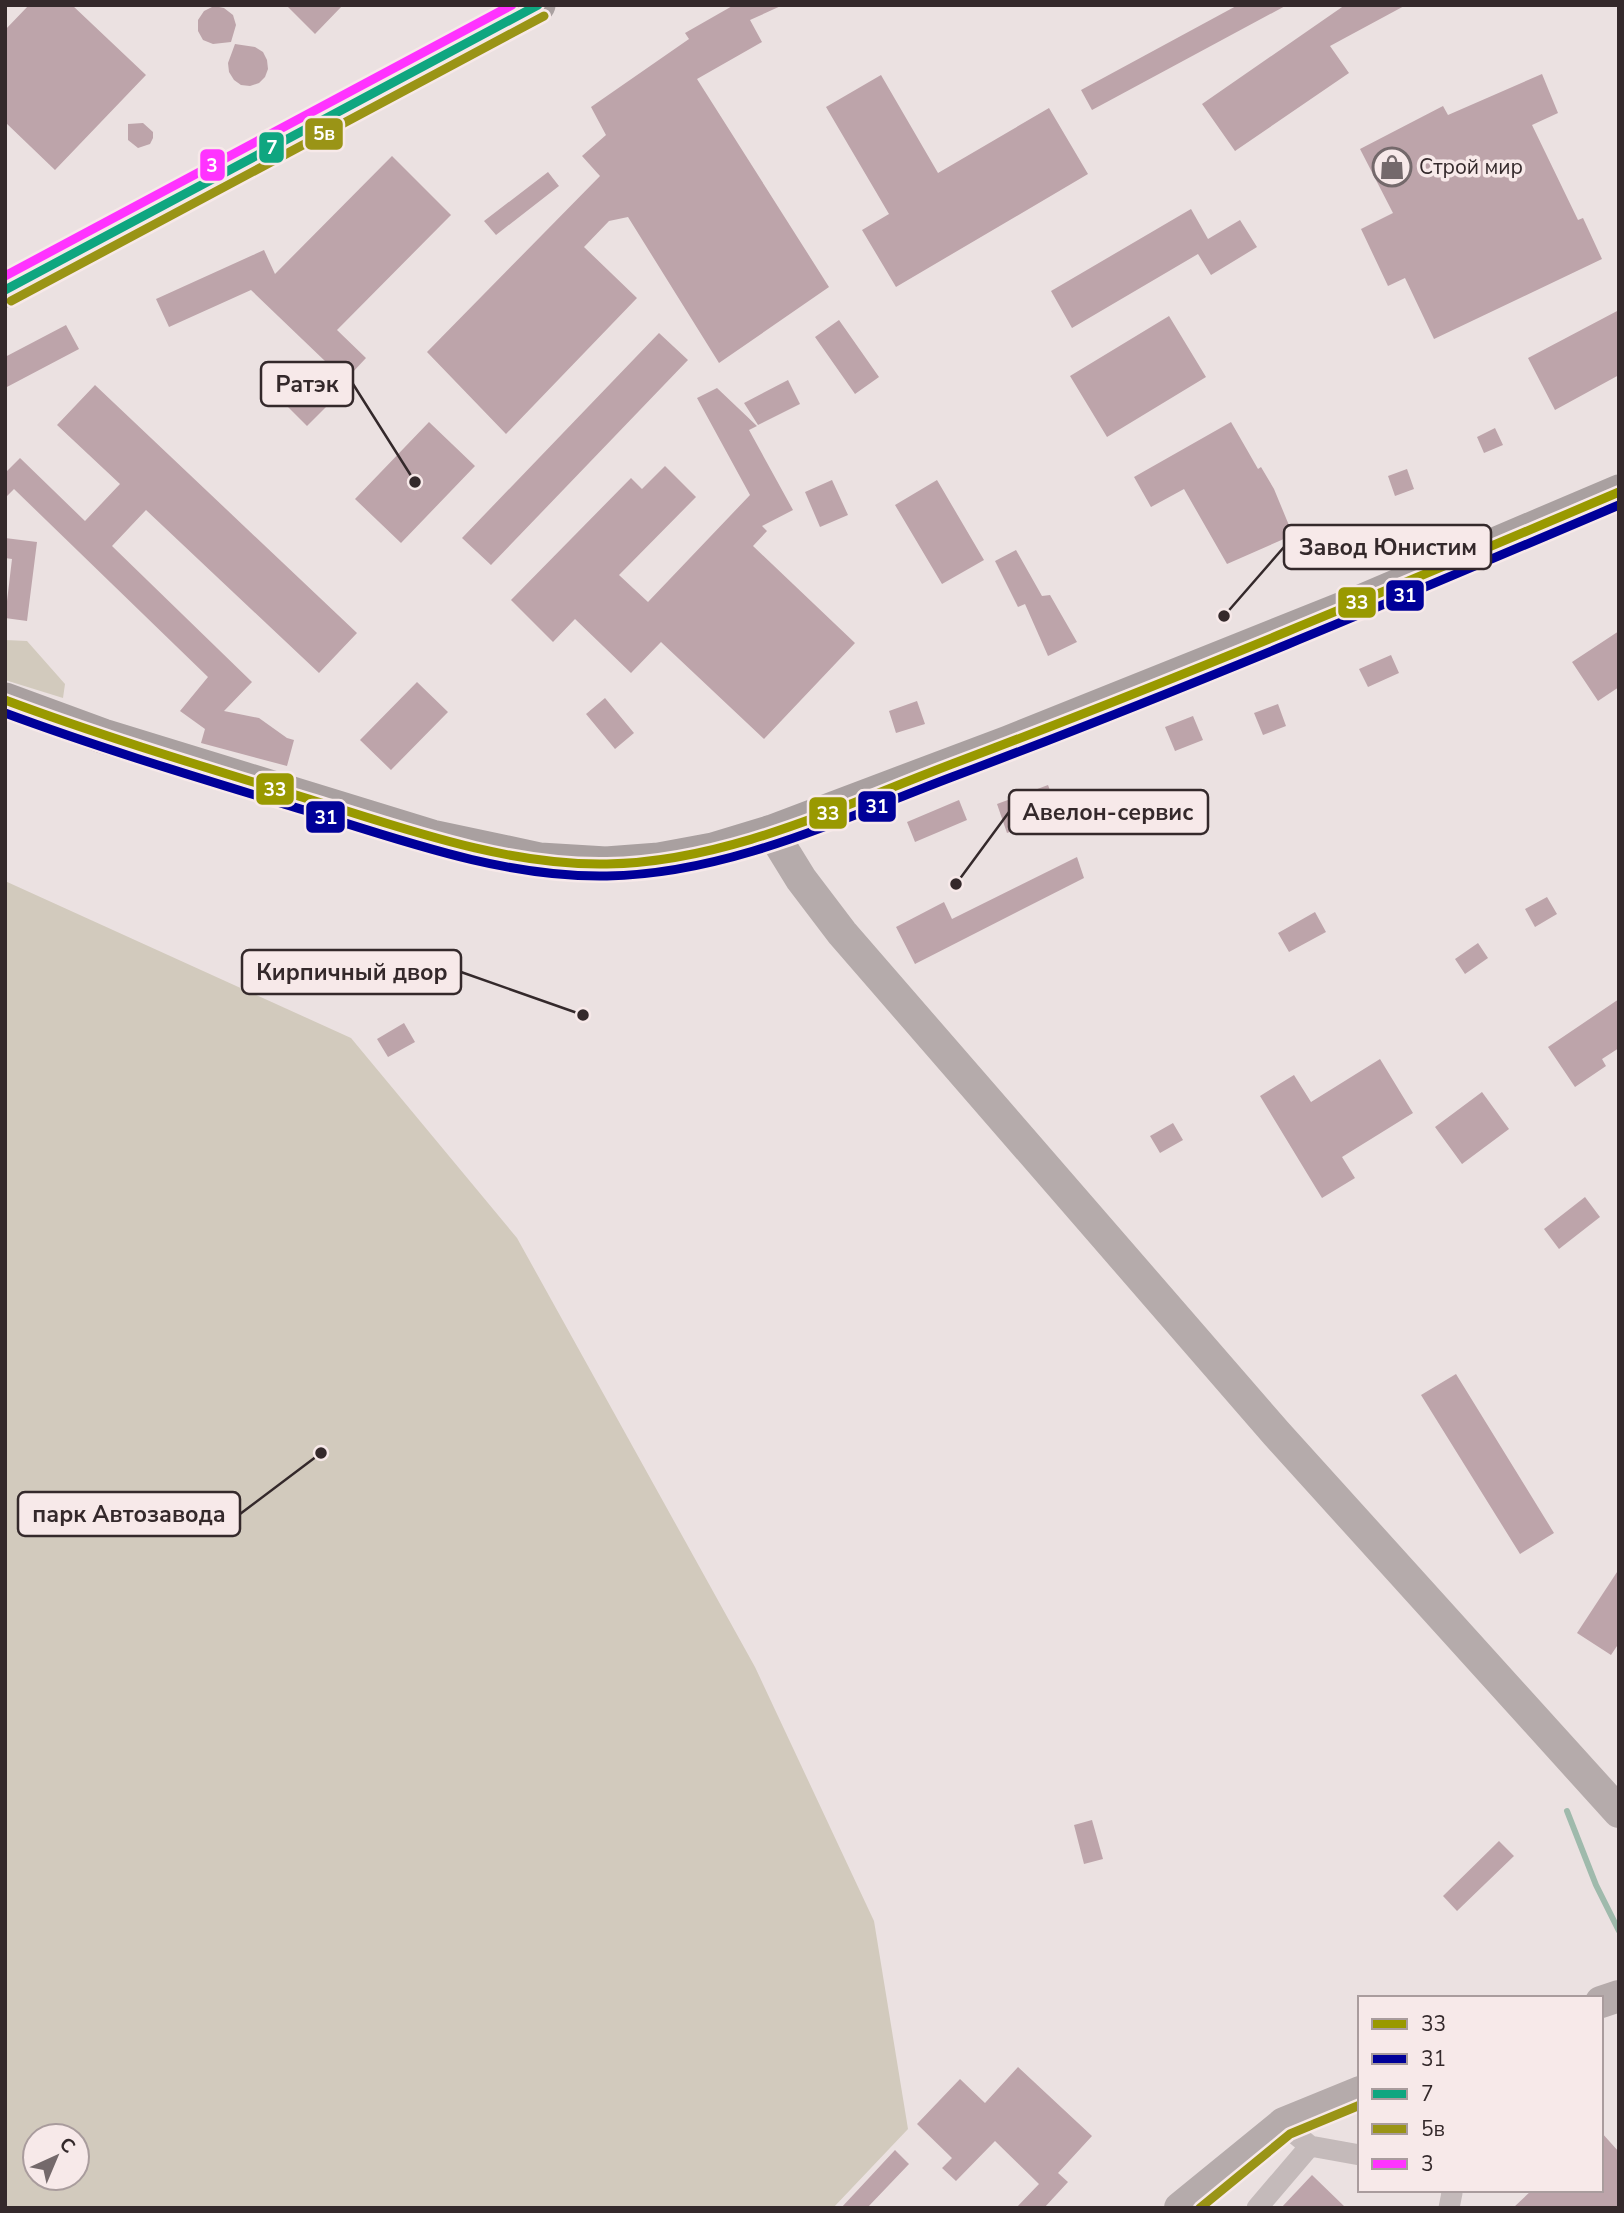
<svg xmlns="http://www.w3.org/2000/svg" width="1624" height="2213" viewBox="0 0 1624 2213" font-family="'Nunito Sans',sans-serif">
<style>
.green{fill:#d2cabd;fill-rule:evenodd}
.lines{fill:none;stroke-linecap:round;stroke-linejoin:round}
.stream{stroke:#9fbaac;stroke-width:6}
.building{fill:#bda4aa}
.street{stroke:#c4baba;stroke-width:21}
.secondary{stroke:#b5abab;stroke-width:32}
.primary{stroke:#a9a0a0;stroke-width:35}
.bus-1-casing{stroke:#f7e9e9;stroke-width:14}
.bus-2-casing{stroke:#f7e9e9;stroke-width:14}
.bus-3-casing{stroke:#f7e9e9;stroke-width:14}
.bus-4-casing{stroke:#f7e9e9;stroke-width:14}
.bus-5-casing{stroke:#f7e9e9;stroke-width:14}
.bus-1{stroke:#990;stroke-width:9}
.bus-2{stroke:#009;stroke-width:9}
.bus-3{stroke:#0fa680;stroke-width:9}
.bus-4{stroke:#9a9416;stroke-width:9}
.bus-5{stroke:#f3f;stroke-width:9}
.labels{text-anchor:middle;stroke-width:7;stroke-linejoin:round;paint-order:stroke}
.poi-label{font-size:21px;fill:#34292b;stroke:#f7e9e9;text-anchor:start}
.leader{fill:none;stroke:#34292b;stroke-width:2.5}
.callout-dot{fill:#34292b;stroke:#f7e9e9;stroke-width:2.5}
.callout{fill:#f7e9e9;stroke:#34292b;stroke-width:2.5}
.callout-label{font-size:23px;text-anchor:middle;font-weight:bold;fill:#34292b}
.line-badge{stroke:#f7e9e9;stroke-width:2.5}
.badge-label{font-size:19px;text-anchor:middle;font-weight:bold;fill:#fff}
</style>
<rect width="100%" height="100%" fill="#ebe1e1"/>
<path class="green" d="M 5,640 L 27,641 L 65,684 L 63,698 L 5,680 Z
M 5,881 L 351,1038 L 517,1238 L 755,1667 L 874,1921 L 908,2129 L 833,2208 L 5,2208 ZM 35,2136 L 77,2136 L 77,2178 L 35,2178 Z"/>
<g class="lines">
<path class="stream" d="M 1567,1811 L 1596,1885 L 1619,1931"/>
</g>
<path class="building" d="M 29,5 L 72,5 L 146,75 L 55,170 L 5,122 L 5,30 Z
M 286,5 L 343,5 L 315,34 Z
M 734,5 L 783,5 L 750,20 L 762,42 L 697,79 L 829,287 L 719,363 L 628,217 L 609,221 L 584,247 L 637,298 L 506,434 L 427,352 L 600,176 L 582,156 L 606,135 L 591,107 L 689,39 L 685,33 Z
M 1238,5 L 1287,5 L 1092,110 L 1081,90 Z
M 1345,5 L 1406,5 L 1330,46 L 1349,73 L 1235,151 L 1202,104 Z
M 214,6 L 224,8 L 233,15 L 236,25 L 231,42 L 213,44 L 203,40 L 198,31 L 198,20 L 204,11 Z
M 235,44 L 255,47 L 263,52 L 267,60 L 268,69 L 265,77 L 259,83 L 250,86 L 241,85 L 234,80 L 229,72 L 228,63 Z
M 1542,74 L 1558,113 L 1532,125 L 1578,220 L 1583,218 L 1602,259 L 1434,339 L 1405,278 L 1388,286 L 1361,229 L 1393,213 L 1360,149 L 1443,106 L 1448,115 Z
M 881,75 L 938,173 L 1049,108 L 1088,174 L 896,287 L 862,230 L 889,214 L 826,107 Z
M 143,123 L 153,132 L 153,138 L 150,144 L 138,148 L 128,140 L 128,124 Z
M 392,156 L 451,215 L 337,330 L 366,358 L 336,390 L 339,394 L 307,426 L 285,404 L 326,362 L 251,290 L 169,327 L 156,299 L 264,250 L 275,274 Z
M 548,172 L 559,186 L 496,235 L 484,221 Z
M 1191,209 L 1208,239 L 1240,220 L 1257,247 L 1211,275 L 1198,254 L 1072,328 L 1051,291 Z
M 1619,310 L 1619,375 L 1555,410 L 1528,358 Z
M 1169,316 L 1206,377 L 1107,437 L 1070,376 Z
M 839,320 L 879,377 L 855,394 L 815,337 Z
M 66,325 L 79,349 L 5,388 L 5,357 Z
M 659,333 L 688,360 L 491,565 L 462,538 Z
M 788,380 L 800,404 L 758,425 L 744,403 Z
M 95,385 L 357,633 L 319,673 L 146,510 L 112,546 L 252,682 L 224,711 L 259,718 L 287,738 L 294,740 L 287,766 L 201,743 L 205,729 L 180,711 L 208,677 L 14,489 L 5,498 L 5,473 L 20,458 L 85,521 L 120,484 L 57,425 Z
M 717,388 L 757,426 L 749,430 L 793,510 L 762,526 L 767,531 L 753,546 L 855,643 L 764,739 L 661,642 L 631,673 L 575,619 L 553,642 L 511,600 L 631,478 L 642,489 L 665,466 L 696,497 L 619,575 L 648,602 L 750,495 L 697,398 Z
M 429,422 L 475,466 L 401,543 L 355,499 Z
M 1231,422 L 1258,469 L 1261,467 L 1274,489 L 1293,535 L 1227,564 L 1184,489 L 1151,507 L 1134,477 Z
M 1495,428 L 1503,445 L 1484,453 L 1477,437 Z
M 1407,469 L 1414,489 L 1395,496 L 1388,476 Z
M 832,480 L 848,515 L 820,527 L 805,492 Z
M 937,480 L 984,560 L 942,584 L 895,505 Z
M 5,538 L 37,542 L 27,621 L 5,618 L 12,559 L 5,558 Z
M 1016,550 L 1042,596 L 1050,595 L 1077,642 L 1048,656 L 1025,604 L 1018,607 L 995,561 Z
M 1619,631 L 1619,687 L 1598,701 L 1572,662 Z
M 1391,655 L 1399,673 L 1368,687 L 1359,669 Z
M 417,682 L 448,712 L 391,770 L 360,740 Z
M 605,698 L 634,733 L 615,749 L 586,714 Z
M 917,701 L 925,724 L 896,733 L 889,711 Z
M 1278,704 L 1286,726 L 1263,735 L 1254,713 Z
M 1193,716 L 1203,740 L 1175,751 L 1165,727 Z
M 1048,785 L 1059,814 L 1007,833 L 997,804 Z
M 959,800 L 967,820 L 915,842 L 907,822 Z
M 1077,857 L 1084,878 L 915,964 L 896,927 L 944,902 L 952,919 Z
M 1547,897 L 1557,914 L 1535,927 L 1525,909 Z
M 1315,912 L 1326,932 L 1289,952 L 1278,933 Z
M 1478,943 L 1488,958 L 1465,974 L 1455,959 Z
M 1619,999 L 1619,1048 L 1602,1059 L 1606,1066 L 1575,1087 L 1548,1047 Z
M 404,1023 L 415,1042 L 388,1057 L 377,1039 Z
M 1380,1059 L 1413,1113 L 1342,1157 L 1355,1178 L 1322,1198 L 1260,1096 L 1294,1075 L 1311,1102 Z
M 1482,1092 L 1509,1129 L 1462,1164 L 1435,1127 Z
M 1173,1123 L 1183,1140 L 1160,1153 L 1150,1136 Z
M 1585,1197 L 1600,1217 L 1559,1249 L 1544,1229 Z
M 1456,1374 L 1554,1533 L 1520,1554 L 1421,1395 Z
M 1619,1569 L 1619,1643 L 1611,1655 L 1577,1633 Z
M 1092,1820 L 1103,1859 L 1084,1864 L 1074,1825 Z
M 1499,1841 L 1514,1856 L 1457,1911 L 1443,1896 Z
M 1018,2067 L 1092,2136 L 1058,2173 L 1068,2182 L 1044,2208 L 1016,2208 L 1039,2184 L 995,2141 L 956,2181 L 942,2168 L 952,2158 L 917,2124 L 960,2079 L 985,2103 Z
M 1601,2132 L 1619,2152 L 1619,2208 L 1513,2208 L 1532,2190 L 1601,2190 Z
M 895,2150 L 909,2164 L 867,2208 L 841,2208 Z
M 1312,2175 L 1346,2208 L 1281,2208 Z"/>
<g class="lines">
<path class="street" d="M 1294,2133 L 1310,2146 L 1360,2155
M 1257,2208 L 1310,2146
M 1449,2208 L 1452,2193 L 1451,2190"/>
<path class="secondary" d="M 772,832 L 801,879 L 842,933 L 1276,1433 L 1619,1812
M 1601,2002 L 1619,1996
M 1180,2208 L 1284,2123 L 1360,2092"/>
<path class="primary" d="M 5,290 L 538,5
M 5,700 L 103,736 L 432,837 L 540,860 L 606,864 L 659,860 L 713,850 L 772,832 L 1008,743 L 1363,601 L 1619,492"/>
<defs>
<path id="bus-1" d="M 5,700 C 107,738 211,769 315,801 C 408,830 509,866 607,864 C 728,862 841,806 952,764 C 1176,680 1398,586 1619,492"/>
<path id="bus-2" d="M 5,713 C 105,750 206,780 307,811 C 403,841 506,878 607,876 C 728,874 841,819 952,777 C 1176,693 1398,599 1619,505"/>
<path id="bus-3" d="M 5,290 L 538,5"/>
<path id="bus-4" d="M 11,301 L 544,16
M 1200,2208 L 1290,2134 L 1360,2105"/>
<path id="bus-5" d="M 5,276 L 512,5"/>
</defs>
<use href="#bus-1" class="bus-1-casing"/>
<use href="#bus-2" class="bus-2-casing"/>
<use href="#bus-3" class="bus-3-casing"/>
<use href="#bus-4" class="bus-4-casing"/>
<use href="#bus-5" class="bus-5-casing"/>
<use href="#bus-1" class="bus-1"/>
<use href="#bus-2" class="bus-2"/>
<use href="#bus-3" class="bus-3"/>
<use href="#bus-4" class="bus-4"/>
<use href="#bus-5" class="bus-5"/>
</g>
<defs>
<symbol id="shop-ring" viewBox="-11 -11 22 22"><circle r="9.5" fill="#f7e9e9" stroke="#74696b" stroke-width="1.5"/><path d="M-5-2.5h2.3a2.7 3.5 0 0 1 5.4 0H5L5.5 6h-11ZM-1.5-2.5h3a1.5 2.3 0 0 0-3 0Z" fill="#74696b"/></symbol>
</defs>
<g fill-rule="evenodd">
<use href="#shop-ring" x="1370" y="145" width="44" height="44"/>
</g>
<g class="labels">
<g class="poi-label">
<text x="1419" y="174">Строй мир</text>
</g>
</g>
<path class="leader" d="M415 482L353 384M1224 616L1284 547M956 884L1009 812M583 1015L461 972M321 1453L240 1514"/>
<g class="callout-dot">
<circle cx="415" cy="482" r="7"/>
<circle cx="1224" cy="616" r="7"/>
<circle cx="956" cy="884" r="7"/>
<circle cx="583" cy="1015" r="7"/>
<circle cx="321" cy="1453" r="7"/>
</g>
<g class="callout">
<rect x="261" y="362" width="92" height="44" rx="7"/>
<rect x="1284" y="525" width="207" height="44" rx="7"/>
<rect x="1009" y="790" width="199" height="44" rx="7"/>
<rect x="242" y="950" width="219" height="44" rx="7"/>
<rect x="18" y="1492" width="222" height="44" rx="7"/>
</g>
<g class="callout-label">
<text x="307" y="392">Ратэк</text>
<text x="1388" y="555">Завод Юнистим</text>
<text x="1108" y="820">Авелон-сервис</text>
<text x="352" y="980">Кирпичный двор</text>
<text x="129" y="1522">парк Автозавода</text>
</g>
<g class="line-badge">
<rect x="304" y="117" width="40" height="34" rx="7" fill="#9a9416"/>
<rect x="258" y="131" width="27" height="33" rx="7" fill="#0fa680"/>
<rect x="199" y="148" width="27" height="34" rx="7" fill="#f3f"/>
<rect x="1385" y="579" width="40" height="33" rx="7" fill="#009"/>
<rect x="1337" y="586" width="40" height="33" rx="7" fill="#990"/>
<rect x="255" y="772" width="40" height="34" rx="7" fill="#990"/>
<rect x="857" y="790" width="40" height="33" rx="7" fill="#009"/>
<rect x="808" y="796" width="40" height="34" rx="7" fill="#990"/>
<rect x="305" y="800" width="41" height="34" rx="7" fill="#009"/>
</g>
<g class="badge-label">
<text x="324" y="140">5в</text>
<text x="272" y="154">7</text>
<text x="212" y="172">3</text>
<text x="1405" y="602">31</text>
<text x="1357" y="609">33</text>
<text x="275" y="796">33</text>
<text x="877" y="813">31</text>
<text x="828" y="820">33</text>
<text x="326" y="824">31</text>
</g>
<rect width="1624" height="2213" fill="none" stroke="#34292b" stroke-width="14"/>
<rect x="1358" y="1996" width="245" height="196" fill="#f7e9e9" stroke="#a99c9d" stroke-width="2"/>
<rect x="1372" y="2019" width="35" height="10" fill="#999900" stroke="#a99c9d" stroke-width="2"/>
<text x="1421" y="2031" font-size="21" fill="#34292b">33</text>
<rect x="1372" y="2054" width="35" height="10" fill="#000099" stroke="#a99c9d" stroke-width="2"/>
<text x="1421" y="2066" font-size="21" fill="#34292b">31</text>
<rect x="1372" y="2089" width="35" height="10" fill="#0fa680" stroke="#a99c9d" stroke-width="2"/>
<text x="1421" y="2101" font-size="21" fill="#34292b">7</text>
<rect x="1372" y="2124" width="35" height="10" fill="#9a9416" stroke="#a99c9d" stroke-width="2"/>
<text x="1421" y="2136" font-size="21" fill="#34292b">5в</text>
<rect x="1372" y="2159" width="35" height="10" fill="#ff33ff" stroke="#a99c9d" stroke-width="2"/>
<text x="1421" y="2171" font-size="21" fill="#34292b">3</text>
<g transform="translate(56 2157) rotate(44)"><circle r="33" fill="#f7e9e9" stroke="#a99c9d" stroke-width="2"/>
<path d="M0-5L12 26L0 18L-12 26Z" fill="#74696b"/>
<text y="-10" font-size="19" font-weight="bold" text-anchor="middle" fill="#34292b">С</text>
</g>
</svg>
